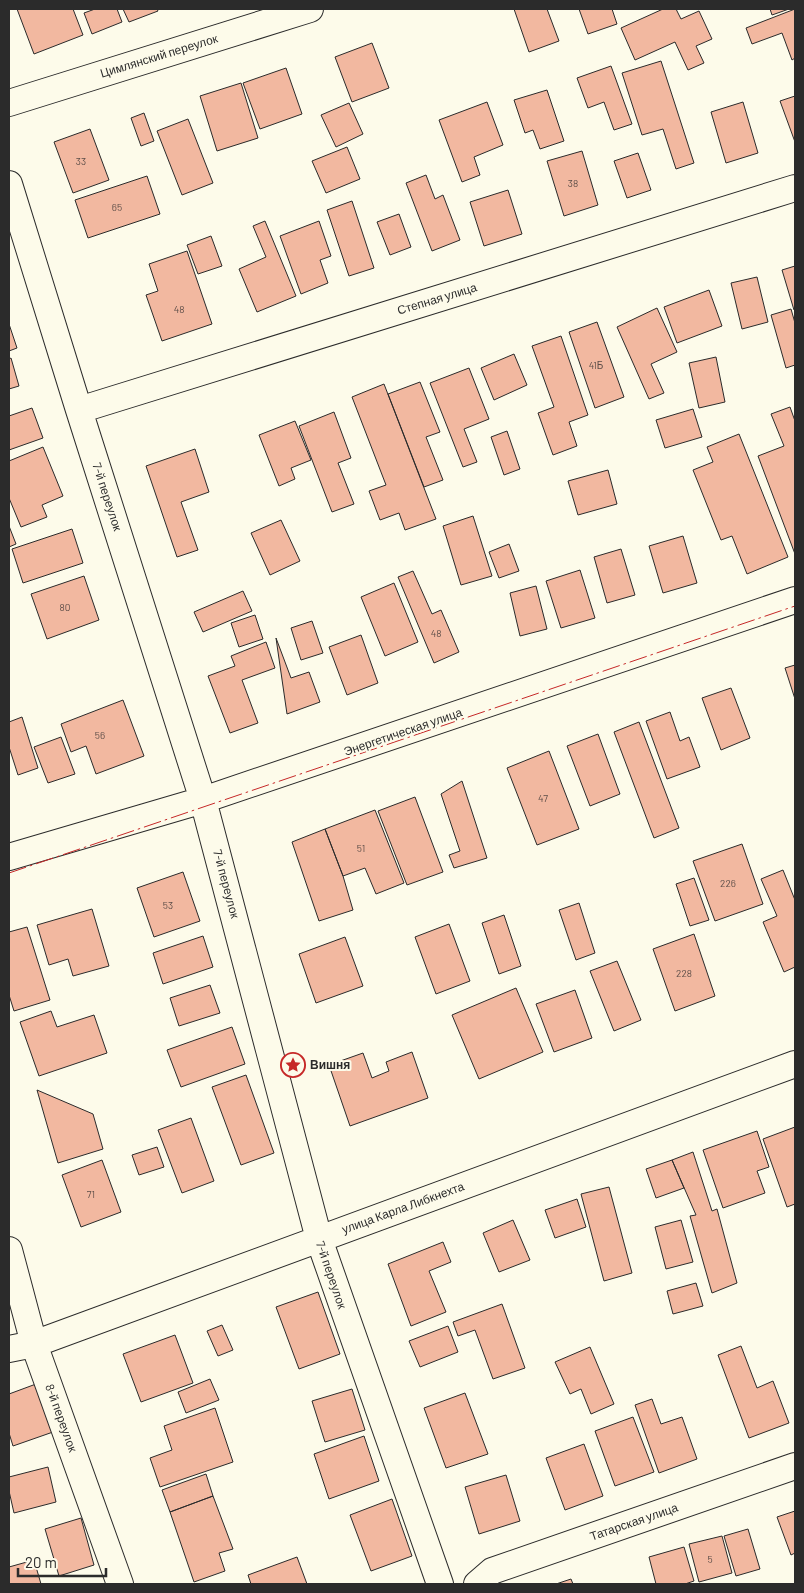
<svg xmlns="http://www.w3.org/2000/svg" width="804" height="1593" viewBox="0 0 804 1593" font-family="Barlow,sans-serif">
<style>
.building{fill:#f2b8a0;stroke:#2b2b2b}
.lines{fill:none;stroke-linecap:round;stroke-linejoin:round}
.street-casing{stroke:#2b2b2b;stroke-width:28}
.street{stroke:#fdfbea;stroke-width:26}
.power{stroke:#c62828;stroke-width:1;stroke-dasharray:18 4 2.5 4;stroke-linecap:butt}
.labels{text-anchor:middle;stroke-width:4;stroke-linejoin:round;paint-order:stroke}
.number-label{font-size:10px;fill:#5d4e48}
.street-label{font-size:12px;fill:#2b2b2b;stroke:#fdfbea}
.poi-label{font-size:12px;font-weight:bold;fill:#2b2b2b;stroke:#fdfbea;text-anchor:start}
</style>
<rect width="100%" height="100%" fill="#fdfbea"/>
<path class="building" d="M 17,9 L 73,9 L 83,35 L 34,54 Z
M 95,9 L 117,9 L 122,22 L 92,34 L 84,13 Z
M 123,9 L 157,9 L 158,11 L 129,22 Z
M 514,9 L 547,9 L 559,41 L 529,52 Z
M 579,9 L 612,9 L 617,24 L 588,34 Z
M 663,9 L 676,9 L 681,19 L 699,11 L 712,39 L 696,46 L 704,63 L 688,70 L 675,42 L 635,60 L 621,28 Z
M 770,9 L 789,9 L 772,15 Z
M 795,9 L 795,58 L 792,60 L 782,33 L 752,44 L 746,28 Z
M 372,43 L 389,88 L 352,102 L 335,57 Z
M 661,61 L 694,163 L 676,169 L 663,129 L 642,135 L 622,73 Z
M 611,66 L 632,124 L 614,130 L 604,102 L 588,108 L 577,78 Z
M 286,68 L 302,114 L 260,129 L 243,83 Z
M 241,83 L 258,138 L 217,151 L 200,96 Z
M 547,90 L 564,141 L 540,149 L 533,130 L 525,133 L 514,100 Z
M 795,96 L 795,142 L 780,101 Z
M 487,102 L 503,145 L 474,157 L 480,175 L 462,182 L 439,120 Z
M 743,102 L 758,153 L 726,163 L 711,112 Z
M 349,103 L 363,134 L 336,147 L 321,115 Z
M 144,113 L 154,141 L 141,146 L 131,118 Z
M 188,119 L 213,183 L 182,195 L 157,131 Z
M 90,129 L 109,180 L 73,193 L 54,142 Z
M 347,147 L 360,179 L 326,193 L 312,161 Z
M 582,151 L 598,205 L 564,216 L 547,161 Z
M 638,153 L 651,190 L 627,198 L 614,161 Z
M 426,175 L 435,199 L 443,195 L 460,240 L 432,251 L 406,183 Z
M 147,176 L 160,214 L 88,238 L 75,200 Z
M 508,190 L 522,234 L 484,246 L 470,202 Z
M 352,201 L 374,268 L 349,276 L 327,210 Z
M 399,214 L 411,247 L 390,255 L 377,222 Z
M 265,221 L 296,296 L 257,312 L 239,269 L 266,257 L 253,226 Z
M 319,221 L 331,256 L 320,260 L 328,283 L 301,294 L 280,236 Z
M 211,236 L 222,266 L 198,274 L 187,245 Z
M 187,251 L 212,324 L 162,341 L 146,295 L 158,291 L 149,264 Z
M 795,266 L 795,310 L 794,310 L 782,270 Z
M 757,277 L 768,322 L 742,329 L 731,283 Z
M 709,290 L 722,326 L 677,343 L 664,307 Z
M 657,308 L 677,352 L 651,364 L 664,393 L 649,399 L 617,327 Z
M 791,309 L 795,323 L 795,365 L 786,368 L 771,315 Z
M 597,322 L 624,397 L 595,408 L 569,332 Z
M 9,324 L 17,348 L 9,351 Z
M 561,336 L 588,415 L 569,422 L 577,446 L 553,455 L 538,413 L 554,407 L 532,346 Z
M 514,354 L 527,385 L 494,400 L 481,368 Z
M 716,357 L 725,402 L 699,408 L 689,363 Z
M 11,358 L 19,386 L 9,389 L 9,359 Z
M 469,368 L 489,419 L 464,429 L 477,462 L 463,467 L 430,383 Z
M 420,382 L 440,432 L 426,437 L 443,480 L 424,487 L 388,394 Z
M 384,384 L 436,519 L 405,530 L 399,513 L 380,520 L 369,491 L 386,485 L 352,397 Z
M 790,407 L 795,421 L 795,554 L 758,456 L 784,446 L 771,414 Z
M 32,408 L 43,438 L 9,450 L 9,416 Z
M 693,409 L 702,437 L 665,448 L 656,420 Z
M 334,412 L 351,458 L 338,463 L 354,504 L 332,512 L 299,426 Z
M 295,421 L 311,460 L 291,468 L 295,479 L 279,486 L 259,435 Z
M 507,431 L 520,469 L 504,475 L 491,437 Z
M 739,434 L 788,557 L 747,574 L 732,536 L 721,540 L 693,470 L 713,462 L 707,447 Z
M 43,447 L 63,496 L 42,505 L 47,517 L 21,527 L 9,498 L 9,461 Z
M 195,449 L 209,492 L 181,502 L 198,550 L 177,557 L 146,466 Z
M 608,470 L 617,504 L 578,515 L 568,481 Z
M 473,516 L 492,576 L 461,585 L 443,526 Z
M 281,520 L 300,561 L 270,575 L 251,533 Z
M 9,526 L 16,544 L 9,547 Z
M 72,529 L 83,563 L 23,583 L 12,549 Z
M 683,536 L 697,583 L 663,593 L 649,546 Z
M 509,544 L 519,571 L 499,578 L 489,552 Z
M 621,549 L 635,595 L 607,603 L 594,557 Z
M 580,570 L 595,618 L 561,628 L 546,581 Z
M 413,571 L 432,614 L 441,610 L 459,652 L 434,663 L 398,577 Z
M 84,576 L 99,620 L 47,639 L 31,594 Z
M 394,583 L 418,642 L 385,656 L 361,597 Z
M 536,586 L 547,629 L 520,636 L 510,593 Z
M 243,591 L 252,611 L 203,632 L 194,612 Z
M 255,615 L 263,639 L 239,647 L 231,623 Z
M 312,621 L 323,653 L 301,660 L 291,628 Z
M 361,635 L 378,683 L 347,695 L 329,647 Z
M 276,638 L 291,678 L 309,672 L 320,702 L 287,714 Z
M 266,642 L 275,668 L 242,680 L 258,723 L 230,733 L 208,676 L 235,666 L 231,656 Z
M 795,665 L 795,699 L 785,668 Z
M 731,688 L 750,738 L 721,750 L 702,698 Z
M 123,700 L 144,756 L 96,774 L 86,746 L 71,752 L 61,724 Z
M 670,712 L 680,741 L 689,737 L 700,767 L 667,779 L 646,721 Z
M 22,717 L 38,768 L 18,775 L 9,747 L 9,722 Z
M 639,722 L 679,828 L 654,838 L 614,732 Z
M 598,734 L 620,794 L 590,806 L 567,746 Z
M 61,737 L 75,774 L 48,783 L 34,747 Z
M 549,751 L 579,829 L 537,845 L 507,768 Z
M 462,781 L 487,858 L 454,868 L 449,855 L 460,851 L 441,794 Z
M 415,797 L 443,872 L 407,885 L 378,811 Z
M 375,810 L 404,883 L 376,894 L 365,868 L 343,876 L 325,829 Z
M 325,829 L 343,876 L 353,910 L 319,921 L 292,842 Z
M 742,844 L 763,904 L 715,921 L 693,861 Z
M 783,870 L 795,900 L 795,967 L 784,972 L 763,922 L 777,916 L 761,879 Z
M 183,872 L 200,921 L 154,937 L 137,888 Z
M 694,878 L 709,920 L 690,926 L 676,884 Z
M 579,903 L 595,953 L 576,960 L 559,910 Z
M 92,909 L 109,966 L 73,976 L 68,959 L 49,965 L 37,925 Z
M 504,915 L 521,966 L 499,974 L 482,923 Z
M 449,924 L 470,981 L 436,994 L 415,937 Z
M 27,927 L 50,1000 L 14,1011 L 9,995 L 9,932 Z
M 694,934 L 715,996 L 675,1011 L 653,949 Z
M 203,936 L 213,967 L 163,984 L 153,953 Z
M 345,937 L 363,986 L 316,1003 L 299,954 Z
M 617,961 L 641,1020 L 614,1031 L 590,971 Z
M 210,985 L 220,1013 L 179,1026 L 170,998 Z
M 516,988 L 543,1052 L 479,1079 L 452,1015 Z
M 575,990 L 592,1038 L 554,1052 L 536,1004 Z
M 51,1011 L 57,1027 L 94,1015 L 107,1053 L 39,1076 L 20,1022 Z
M 232,1027 L 245,1064 L 181,1087 L 167,1050 Z
M 412,1052 L 428,1098 L 350,1126 L 329,1065 L 363,1053 L 372,1078 L 389,1071 L 386,1062 Z
M 246,1075 L 274,1153 L 241,1165 L 212,1087 Z
M 37,1090 L 93,1114 L 103,1149 L 58,1163 Z
M 191,1118 L 214,1181 L 182,1193 L 158,1130 Z
M 795,1127 L 795,1204 L 787,1207 L 763,1139 Z
M 757,1131 L 769,1167 L 757,1171 L 765,1193 L 723,1208 L 703,1150 Z
M 157,1147 L 164,1167 L 139,1175 L 132,1155 Z
M 693,1152 L 712,1211 L 717,1209 L 737,1283 L 712,1293 L 690,1216 L 696,1215 L 672,1160 Z
M 102,1160 L 121,1212 L 81,1227 L 62,1175 Z
M 672,1160 L 684,1188 L 656,1198 L 646,1169 Z
M 609,1187 L 632,1273 L 604,1281 L 581,1194 Z
M 577,1199 L 586,1227 L 555,1238 L 545,1210 Z
M 513,1220 L 530,1260 L 499,1272 L 483,1233 Z
M 681,1220 L 693,1262 L 666,1269 L 655,1227 Z
M 443,1242 L 451,1262 L 429,1271 L 446,1312 L 411,1326 L 388,1264 Z
M 696,1283 L 703,1306 L 673,1314 L 667,1291 Z
M 318,1292 L 340,1354 L 299,1369 L 276,1307 Z
M 502,1304 L 525,1368 L 493,1379 L 475,1330 L 458,1336 L 453,1322 Z
M 222,1325 L 233,1350 L 218,1356 L 207,1331 Z
M 448,1326 L 458,1352 L 420,1367 L 409,1341 Z
M 175,1335 L 193,1383 L 141,1402 L 123,1354 Z
M 741,1346 L 757,1388 L 773,1381 L 789,1423 L 749,1438 L 718,1355 Z
M 590,1347 L 614,1404 L 591,1414 L 581,1389 L 570,1394 L 555,1362 Z
M 210,1379 L 219,1400 L 186,1413 L 178,1392 Z
M 36,1384 L 53,1432 L 13,1446 L 9,1433 L 9,1394 Z
M 352,1389 L 365,1430 L 325,1442 L 312,1401 Z
M 465,1393 L 488,1454 L 446,1468 L 424,1408 Z
M 652,1399 L 661,1424 L 682,1417 L 697,1459 L 659,1473 L 635,1405 Z
M 215,1408 L 233,1462 L 160,1487 L 150,1458 L 172,1450 L 164,1426 Z
M 633,1417 L 654,1472 L 615,1486 L 595,1431 Z
M 364,1436 L 379,1481 L 329,1499 L 314,1454 Z
M 584,1444 L 603,1496 L 565,1510 L 546,1458 Z
M 48,1467 L 56,1502 L 14,1513 L 9,1491 L 9,1477 Z
M 206,1474 L 213,1496 L 170,1512 L 162,1490 Z
M 506,1475 L 520,1521 L 479,1534 L 465,1487 Z
M 213,1496 L 233,1549 L 219,1553 L 225,1571 L 194,1582 L 170,1512 Z
M 392,1499 L 412,1556 L 371,1571 L 350,1515 Z
M 795,1511 L 795,1553 L 791,1555 L 777,1517 Z
M 81,1518 L 94,1565 L 59,1576 L 45,1529 Z
M 748,1529 L 760,1569 L 736,1576 L 724,1536 Z
M 722,1536 L 732,1573 L 699,1582 L 689,1544 Z
M 684,1547 L 694,1581 L 685,1584 L 656,1584 L 649,1557 Z
M 297,1557 L 307,1584 L 251,1584 L 248,1575 Z
M 34,1560 L 41,1584 L 9,1584 L 9,1567 Z
M 571,1579 L 573,1584 L 556,1584 Z"/>
<g class="lines">
<defs>
<path id="street" d="M 9,103 L 310,9
M 9,184 L 79,410 L 203,800 L 319,1239 L 440,1584
M 79,410 L 795,188
M 9,857 L 203,800 L 795,600
M 9,1250 L 34,1344 L 120,1584
M 9,1349 L 34,1344 L 795,1064
M 477,1584 L 492,1571 L 795,1466"/>
</defs>
<use href="#street" class="street-casing"/>
<use href="#street" class="street"/>
<path class="power" d="M 9,873 L 795,606"/>
</g>
<defs>
<symbol id="sight-ring" viewBox="-11 -11 22 22"><circle r="9.5" fill="#fdfbea" stroke="#c62828" stroke-width="1.5"/><path d="M0-6L1.8-2.2L6-1.7L2.9 1.2L3.7 5.4L0 3.3L-3.7 5.4L-2.9 1.2L-6-1.7L-1.8-2.2Z" fill="#c62828"/></symbol>
</defs>
<g fill-rule="evenodd">
<use href="#sight-ring" x="279" y="1051" width="28" height="28"/>
</g>
<g class="labels">
<g class="number-label">
<text x="81" y="165">33</text>
<text x="573" y="187">38</text>
<text x="117" y="211">65</text>
<text x="179" y="313">48</text>
<text x="596" y="369">41Б</text>
<text x="65" y="611">80</text>
<text x="436" y="637">48</text>
<text x="100" y="739">56</text>
<text x="543" y="802">47</text>
<text x="361" y="852">51</text>
<text x="728" y="887">226</text>
<text x="168" y="909">53</text>
<text x="684" y="977">228</text>
<text x="91" y="1198">71</text>
<text x="710" y="1563">5</text>
</g>
<g class="street-label">
<text transform="translate(159 56) rotate(-17)" y="4">Цимлянский переулок</text>
<text transform="translate(437 299) rotate(-17)" y="4">Степная улица</text>
<text transform="translate(107 497) rotate(72)" y="4">7-й переулок</text>
<text transform="translate(403 732) rotate(-19)" y="4">Энергетическая улица</text>
<text transform="translate(226 884) rotate(75)" y="4">7-й переулок</text>
<text transform="translate(403 1208) rotate(-20)" y="4">улица Карла Либкнехта</text>
<text transform="translate(331 1275) rotate(71)" y="4">7-й переулок</text>
<text transform="translate(61 1418) rotate(70)" y="4">8-й переулок</text>
<text transform="translate(634 1522) rotate(-19)" y="4">Татарская улица</text>
</g>
<g class="poi-label">
<text x="310" y="1069">Вишня</text>
</g>
</g>
<rect width="804" height="1593" fill="none" stroke="#2b2b2b" stroke-width="20"/>
<path d="M18 1568v8h88v-8" fill="none" stroke="#2b2b2b" stroke-width="2.5"/>
<text x="25" y="1568" font-size="15" fill="#2b2b2b" stroke="#fdfbea" stroke-width="4" paint-order="stroke">20 m</text>
</svg>
